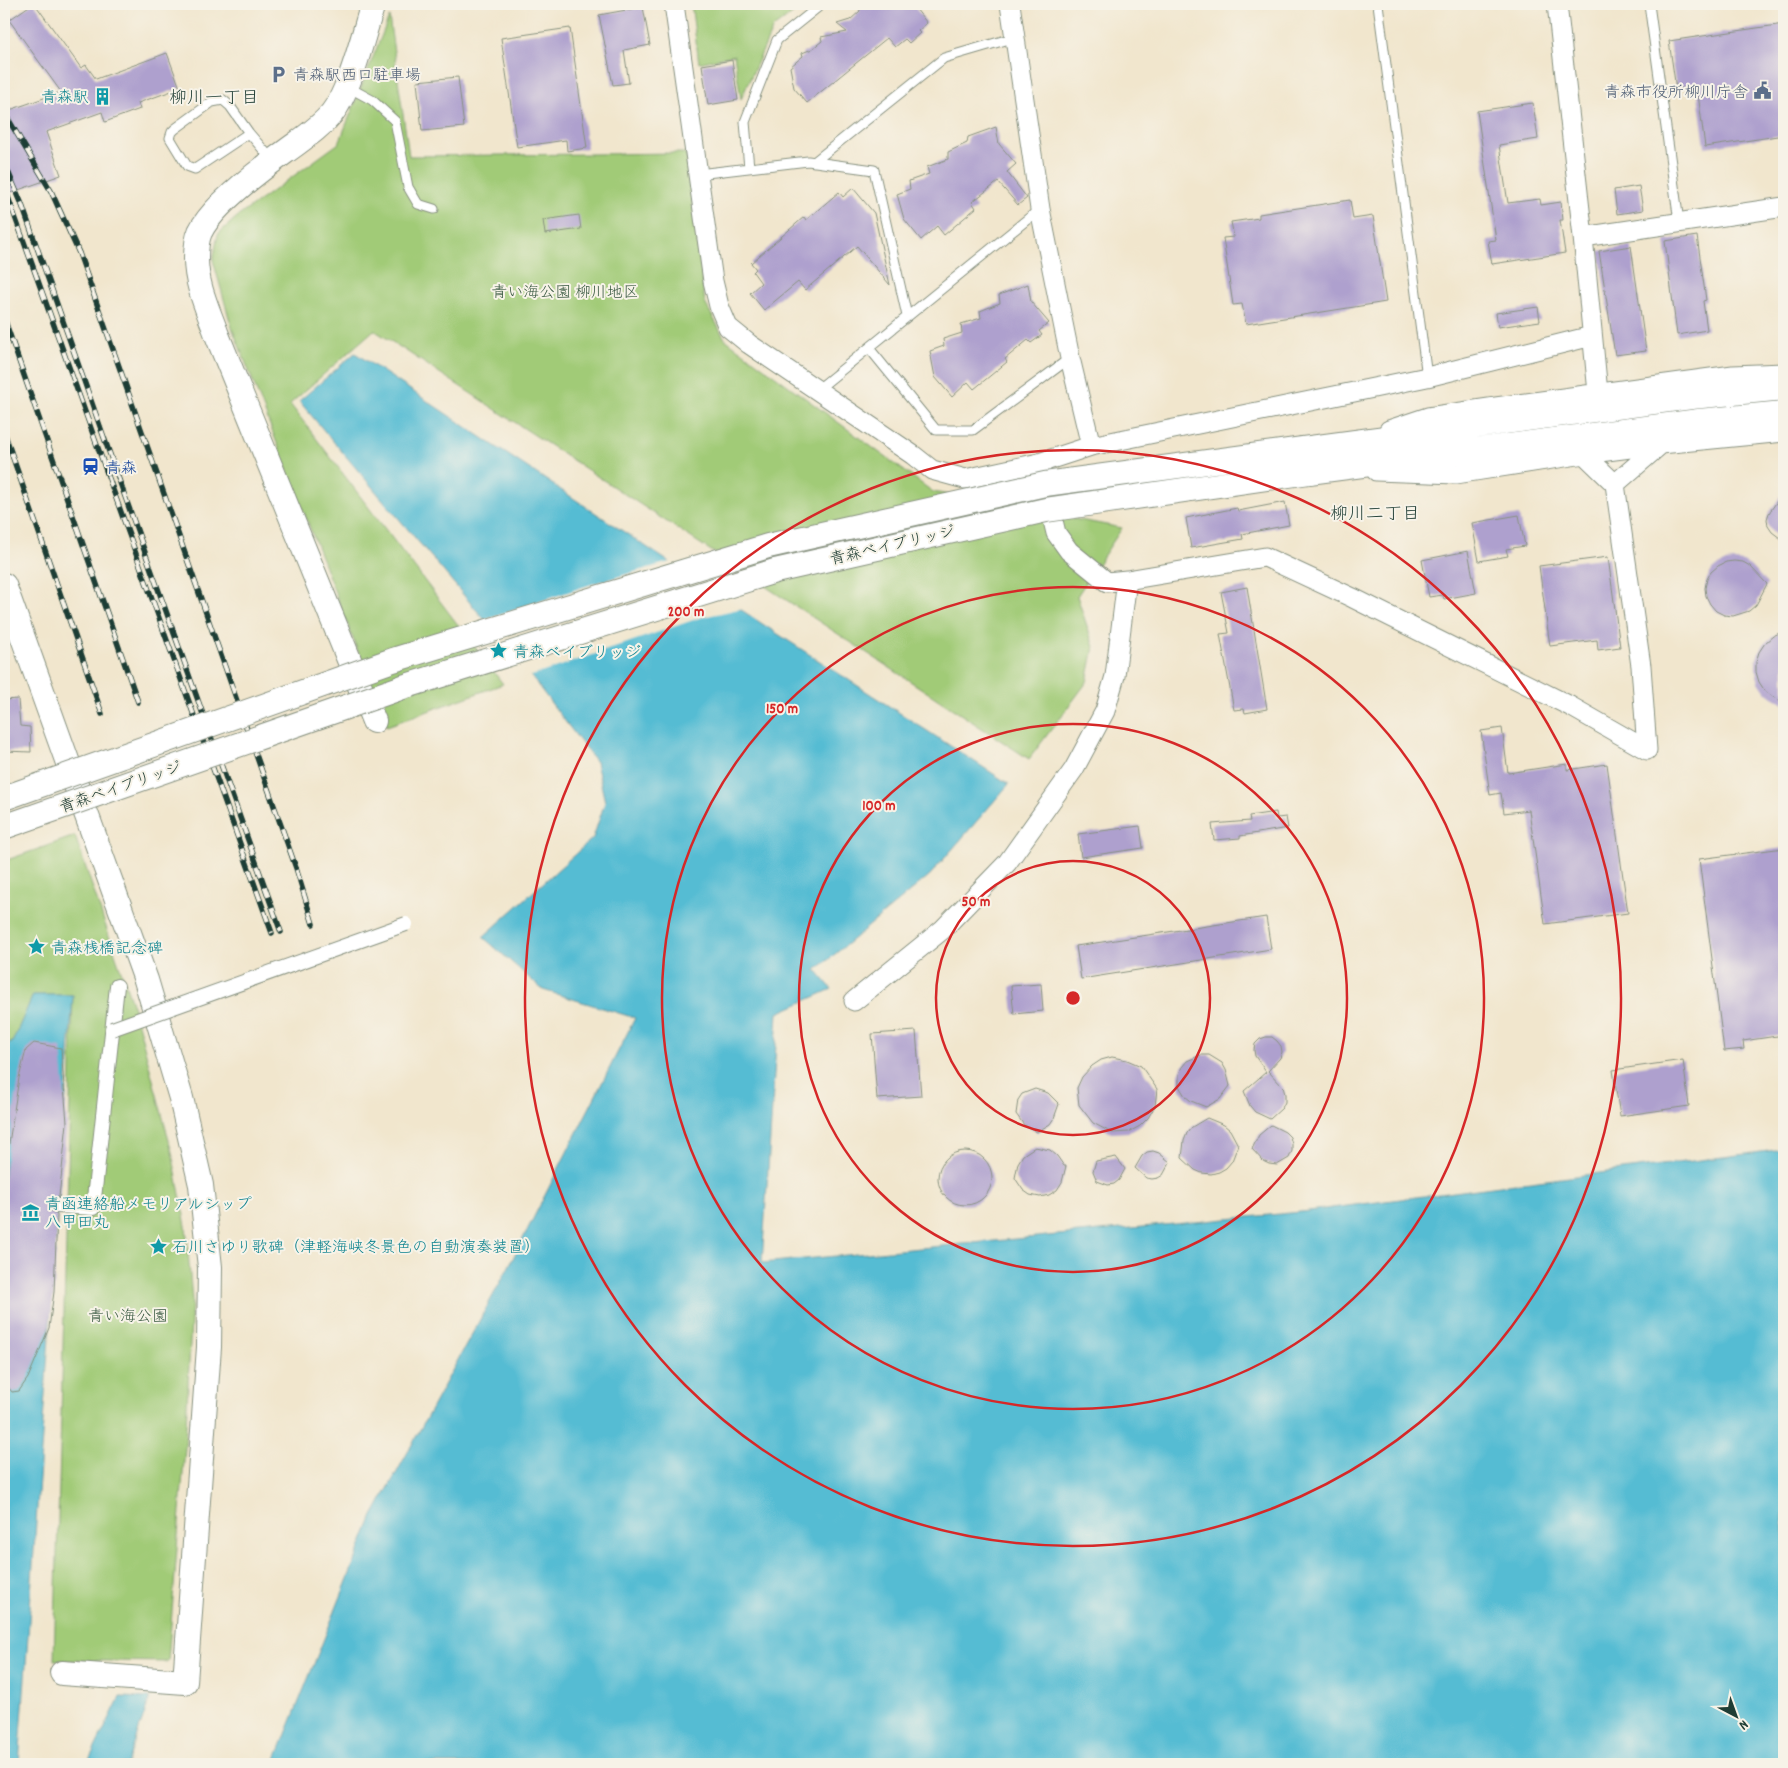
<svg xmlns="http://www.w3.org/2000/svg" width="1788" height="1768" viewBox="0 0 1788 1768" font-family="Dekko,'Klee One',sans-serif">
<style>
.green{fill:#a1cb77;stroke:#608456}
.water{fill:#55bcd3;stroke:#3a7c84}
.pier{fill:#f1e6cd}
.building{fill:#aea0ce}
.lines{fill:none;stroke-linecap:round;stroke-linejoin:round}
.service-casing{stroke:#889280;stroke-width:11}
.pedestrian-casing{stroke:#889280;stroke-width:16}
.minor-casing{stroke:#889280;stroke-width:21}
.tertiary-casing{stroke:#889280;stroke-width:26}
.service{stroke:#fff;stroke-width:9}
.pedestrian{stroke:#fff;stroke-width:14}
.minor{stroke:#fff;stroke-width:19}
.tertiary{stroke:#fff;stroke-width:24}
.rail-casing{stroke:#1f3d34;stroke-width:5.5}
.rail{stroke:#f7f3e8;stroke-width:4;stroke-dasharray:11;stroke-linecap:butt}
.pedestrian-bridge-casing{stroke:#889280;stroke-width:16;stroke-linecap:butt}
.tertiary-bridge-casing{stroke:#889280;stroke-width:26;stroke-linecap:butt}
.pedestrian-bridge{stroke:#fff;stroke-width:14}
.tertiary-bridge{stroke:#fff;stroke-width:24}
.ring{fill:none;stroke:#d62828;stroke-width:2.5}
.labels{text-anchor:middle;stroke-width:4;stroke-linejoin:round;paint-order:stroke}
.service-label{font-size:16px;fill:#4e5e75;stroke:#f7f3e8;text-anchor:start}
.culture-label{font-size:16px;fill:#0d838f;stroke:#f7f3e8;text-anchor:start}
.park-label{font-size:16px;fill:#395941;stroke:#f7f3e8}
.transit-label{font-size:16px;fill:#164399;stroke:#f7f3e8;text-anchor:start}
.street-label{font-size:16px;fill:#1f3d34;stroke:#f7f3e8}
.neighbourhood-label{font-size:18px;fill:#1f3d34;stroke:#f7f3e8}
.centre{fill:#d62828;stroke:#f7f3e8;stroke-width:2.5}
.ring-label{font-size:15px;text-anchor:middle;font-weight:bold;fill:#d62828;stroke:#f7f3e8;stroke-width:4;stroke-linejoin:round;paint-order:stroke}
</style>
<rect width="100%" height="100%" fill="#f7f3e8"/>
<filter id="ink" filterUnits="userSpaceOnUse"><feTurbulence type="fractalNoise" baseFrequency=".02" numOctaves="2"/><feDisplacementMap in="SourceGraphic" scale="10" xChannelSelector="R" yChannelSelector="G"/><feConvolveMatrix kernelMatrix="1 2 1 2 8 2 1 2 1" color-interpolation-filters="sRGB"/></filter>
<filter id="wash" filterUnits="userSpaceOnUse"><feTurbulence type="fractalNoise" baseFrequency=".0096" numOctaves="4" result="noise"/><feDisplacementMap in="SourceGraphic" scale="20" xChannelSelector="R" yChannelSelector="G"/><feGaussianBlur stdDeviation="1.12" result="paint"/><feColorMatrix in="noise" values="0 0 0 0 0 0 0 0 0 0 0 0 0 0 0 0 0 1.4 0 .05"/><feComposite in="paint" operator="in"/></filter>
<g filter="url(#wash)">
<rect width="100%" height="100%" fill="#f1e6cd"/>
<path class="green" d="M 691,4 L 806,4 L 773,28 L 741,99 L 734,55 L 699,63 Z
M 389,17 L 409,156 L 686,153 L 705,303 L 725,339 L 933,492 L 1122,528 L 1077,596 L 1094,647 L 1087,682 L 1029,759 L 374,330 L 290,404 L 503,684 L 387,726 L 231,325 L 213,260 L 218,234 L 237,217 L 339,143 Z
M 75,836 L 135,1012 L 172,1152 L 186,1226 L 192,1300 L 185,1448 L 168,1662 L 54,1660 L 73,995 L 33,995 L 12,1043 L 4,1043 L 4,861 Z"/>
<path class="water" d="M 355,353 L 761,623 L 1009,784 L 930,875 L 816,970 L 832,989 L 778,1013 L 762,1263 L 1301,1212 L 1784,1149 L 1784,1764 L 274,1764 L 373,1516 L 508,1268 L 635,1018 L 543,990 L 483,937 L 593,838 L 605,802 L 596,762 L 517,658 L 299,401 Z
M 33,995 L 73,995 L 19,1764 L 4,1764 L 4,1043 L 12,1043 Z
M 120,1697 L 150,1698 L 127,1764 L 87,1764 Z"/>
<path class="pier" d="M 673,561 L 743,608 L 699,618 L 529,677 L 482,621 L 589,585 Z"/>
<g id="blocks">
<path class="building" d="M 32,4 L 35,4 L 81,68 L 86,65 L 96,79 L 167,53 L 180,88 L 138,103 L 140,109 L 105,122 L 102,112 L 46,132 L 61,175 L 4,195 L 4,112 L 61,92 L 9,20 Z
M 870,4 L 912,4 L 927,23 L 918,31 L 920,33 L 909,43 L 905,39 L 895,47 L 887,38 L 807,103 L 794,88 L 790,67 L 803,56 L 802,53 L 812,49 L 822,41 L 821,37 L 847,32 L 837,24 L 850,20 L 860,11 L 859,7 Z
M 643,7 L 650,45 L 624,50 L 629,83 L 613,85 L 599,15 Z
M 1784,24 L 1784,135 L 1705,147 L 1697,86 L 1676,89 L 1669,41 Z
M 570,28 L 587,148 L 567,151 L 566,140 L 517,147 L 501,38 Z
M 732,60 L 738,100 L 708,105 L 702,65 Z
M 458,77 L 464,127 L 422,131 L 417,81 Z
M 1533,103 L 1538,139 L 1499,145 L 1508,203 L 1540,199 L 1541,205 L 1561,202 L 1563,220 L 1560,220 L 1565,253 L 1492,264 L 1488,241 L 1496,240 L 1477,111 Z
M 996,127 L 999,144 L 1016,164 L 1007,172 L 1027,198 L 1018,205 L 998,182 L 972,202 L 976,208 L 944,235 L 937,226 L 921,240 L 904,219 L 897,194 L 910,189 L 909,181 L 929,174 L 927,167 L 948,159 L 948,152 L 967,143 L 968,137 Z
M 1639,186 L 1643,210 L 1617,214 L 1614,190 Z
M 853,188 L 874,213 L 890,285 L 857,246 L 805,290 L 798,282 L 764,310 L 750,293 L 761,283 L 753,272 L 756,269 L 751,263 L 804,217 L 806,220 L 839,192 L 843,197 Z
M 1350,200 L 1353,219 L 1373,216 L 1386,302 L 1246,324 L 1242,304 L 1233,305 L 1223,238 L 1234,237 L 1231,222 L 1259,218 L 1259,214 Z
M 579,215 L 581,229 L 545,234 L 543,220 Z
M 1697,236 L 1706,300 L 1703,301 L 1707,330 L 1677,335 L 1665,241 Z
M 1631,246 L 1646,351 L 1615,355 L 1599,251 Z
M 1028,284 L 1031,302 L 1049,323 L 1039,331 L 1042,335 L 1031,343 L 1028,340 L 1005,359 L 1007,362 L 974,389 L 968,382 L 952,397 L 935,377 L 930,351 L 944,346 L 943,339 L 962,333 L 961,324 L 981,318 L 980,311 L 1000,303 L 999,295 Z
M 1538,307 L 1540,321 L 1498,327 L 1496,313 Z
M 1784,491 L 1784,541 L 1772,532 L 1768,526 L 1767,519 L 1769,513 Z
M 1285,502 L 1289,525 L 1242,534 L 1243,539 L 1191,548 L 1186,518 L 1237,508 L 1238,511 Z
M 1519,515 L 1525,546 L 1506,549 L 1508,556 L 1479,561 L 1472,523 Z
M 1468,551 L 1476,593 L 1444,599 L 1443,595 L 1429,597 L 1422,560 Z
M 1608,557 L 1620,647 L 1598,650 L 1597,640 L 1550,646 L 1539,566 Z
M 1734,561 L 1743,562 L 1750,566 L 1767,584 L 1756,605 L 1749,611 L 1733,616 L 1724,615 L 1716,611 L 1710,604 L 1706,596 L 1705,588 L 1707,579 L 1711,572 L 1718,566 L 1726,562 Z
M 1247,587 L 1267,709 L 1245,713 L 1244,709 L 1234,710 L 1220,634 L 1229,633 L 1221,592 Z
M 1784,631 L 1784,703 L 1773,697 L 1765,691 L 1759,682 L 1756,672 L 1756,662 L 1759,652 L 1765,643 L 1773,636 Z
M 18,699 L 20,726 L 30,727 L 31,752 L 4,751 L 4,700 Z
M 1502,728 L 1508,773 L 1567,764 L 1567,770 L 1607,764 L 1628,913 L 1545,924 L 1529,810 L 1504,813 L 1501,793 L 1490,795 L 1481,731 Z
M 1276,812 L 1277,818 L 1286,817 L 1288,828 L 1240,836 L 1240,838 L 1214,840 L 1212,824 L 1250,821 L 1249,816 Z
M 1140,826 L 1143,848 L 1081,857 L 1078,834 Z
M 1784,848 L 1784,956 L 1782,956 L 1784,975 L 1784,1035 L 1743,1041 L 1744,1049 L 1724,1051 L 1699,859 Z
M 1266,917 L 1271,949 L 1081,979 L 1076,946 Z
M 1041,984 L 1043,1011 L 1014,1014 L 1011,986 Z
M 916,1031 L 921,1096 L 877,1099 L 872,1034 Z
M 1266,1037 L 1272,1037 L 1277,1041 L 1281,1046 L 1282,1052 L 1280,1058 L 1268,1071 L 1283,1087 L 1285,1094 L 1285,1102 L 1282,1108 L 1270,1119 L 1255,1112 L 1250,1106 L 1244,1091 L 1266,1072 L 1255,1056 L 1254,1050 L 1255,1044 L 1260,1039 Z
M 34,1043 L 61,1048 L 67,1123 L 59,1197 L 54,1198 L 49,1205 L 50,1210 L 57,1215 L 54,1292 L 49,1328 L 28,1378 L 19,1391 L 12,1392 L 4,1382 L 4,1176 L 19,1078 L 26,1050 Z
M 1201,1055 L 1209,1055 L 1222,1063 L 1226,1070 L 1230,1086 L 1220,1099 L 1206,1107 L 1191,1101 L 1185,1096 L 1179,1086 L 1179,1074 L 1182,1067 L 1187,1061 Z
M 1112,1057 L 1127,1060 L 1141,1066 L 1157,1089 L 1155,1106 L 1148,1118 L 1140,1126 L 1129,1132 L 1112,1133 L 1093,1123 L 1079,1105 L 1077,1088 L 1082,1077 L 1092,1066 L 1101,1060 Z
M 1683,1060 L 1689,1106 L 1620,1116 L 1613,1070 Z
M 1035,1089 L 1048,1093 L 1059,1104 L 1054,1118 L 1050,1124 L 1037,1132 L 1024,1125 L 1016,1114 L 1018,1100 L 1022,1094 Z
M 1207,1118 L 1224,1125 L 1230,1130 L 1238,1145 L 1232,1161 L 1226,1168 L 1219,1172 L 1211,1174 L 1202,1173 L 1195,1170 L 1182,1158 L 1184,1141 L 1187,1133 L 1192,1127 Z
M 1271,1125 L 1285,1132 L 1290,1137 L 1292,1144 L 1292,1151 L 1289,1158 L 1277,1165 L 1269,1164 L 1263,1161 L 1252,1149 L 1259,1135 Z
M 1035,1147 L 1050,1150 L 1057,1156 L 1064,1166 L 1066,1166 L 1062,1182 L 1057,1190 L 1049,1195 L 1040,1197 L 1030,1195 L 1023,1190 L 1015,1178 L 1018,1163 L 1023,1155 Z
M938 1178a27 27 0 1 1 54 0a27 27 0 1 1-54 0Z
M 1153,1151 L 1159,1153 L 1170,1162 L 1163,1175 L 1158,1178 L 1152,1179 L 1146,1178 L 1135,1168 L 1142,1156 L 1147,1152 Z
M 1116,1157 L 1125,1169 L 1119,1180 L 1114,1184 L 1108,1185 L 1097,1181 L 1093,1171 L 1096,1161 Z"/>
</g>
</g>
<g filter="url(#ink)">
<use href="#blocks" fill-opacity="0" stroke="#889280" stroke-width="1"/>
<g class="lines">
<defs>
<path id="service" d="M 1378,4 L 1427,377
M 1649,4 L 1679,222
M 348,87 L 372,100 L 395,121 L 408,187 L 418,204 L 434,209
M 249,133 L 195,169 L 187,166 L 170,138 L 172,132 L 175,129 L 212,102 L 223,100 L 230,106 L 249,133 L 273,161
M 814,162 L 944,58 L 1016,37
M 749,168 L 745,122 L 777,40 L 822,4
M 698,174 L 808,161 L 874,170 L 907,316
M 869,348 L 936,430 L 973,430 L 1070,358
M 817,390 L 1040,209"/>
<path id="pedestrian" d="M 58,1206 L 93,1208 L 117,986"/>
<path id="minor" d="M 674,4 L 713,281 L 719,306 L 728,327 L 749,344 L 913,455 L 932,470 L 965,479 L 1039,463 L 1091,446 L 1427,377 L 1592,336
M 1010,4 L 1040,209 L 1070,358 L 1091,446
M 1557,4 L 1583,237 L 1598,393
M 1583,237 L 1784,207
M 1389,430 L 1428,417 L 1496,407 L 1733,375 L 1784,373
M 1584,454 L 1615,484 L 1661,444
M 1376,471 L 1456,474 L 1584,454 L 1661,444 L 1784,432
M 1127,580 L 1265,557 L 1353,598 L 1570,706 L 1647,750 L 1641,666 L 1615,484
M 854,1001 L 942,930 L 1007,863 L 1074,769 L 1105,711 L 1115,676 L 1127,580 L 1107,582 L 1069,551 L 1056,533 L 1041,471"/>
<path id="tertiary" d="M 373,4 C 363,35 351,89 332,113 C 319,129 301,140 285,152 C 260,170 213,205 200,232 C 197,239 196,251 196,259 C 196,285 208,310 217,335 L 374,721
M 1303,449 L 1691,397 L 1784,388
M 1309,472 L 1699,421 L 1784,413
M 4,585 L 146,980 L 181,1098 L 201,1185 L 210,1267 L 209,1347 L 185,1682 L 62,1673"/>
</defs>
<use href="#service" class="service-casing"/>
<use href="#pedestrian" class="pedestrian-casing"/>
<use href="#minor" class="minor-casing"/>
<use href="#tertiary" class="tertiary-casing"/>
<use href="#service" class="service"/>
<use href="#pedestrian" class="pedestrian"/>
<use href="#minor" class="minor"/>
<use href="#tertiary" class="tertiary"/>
<defs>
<path id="rail" d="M 4,112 L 51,191 L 79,253 L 296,868 L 313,924
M 4,162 L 21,202 L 113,463 L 281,932
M 4,186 L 272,933
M 4,318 L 138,702
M 4,432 L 102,714"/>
</defs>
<use href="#rail" class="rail-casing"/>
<use href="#rail" class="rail"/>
<defs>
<path id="pedestrian-bridge" d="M 112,1029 L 406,924"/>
<path id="tertiary-bridge" d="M 4,798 L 393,660 L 768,546 L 1045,484 L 1303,449
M 4,827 L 403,687 L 775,571 L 1046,510 L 1309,472"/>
</defs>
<use href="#pedestrian-bridge" class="pedestrian-bridge-casing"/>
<use href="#tertiary-bridge" class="tertiary-bridge-casing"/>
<use href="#pedestrian-bridge" class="pedestrian-bridge"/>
<use href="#tertiary-bridge" class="tertiary-bridge"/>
</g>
</g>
<g class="ring">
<circle cx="1073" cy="998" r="137"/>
<circle cx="1073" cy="998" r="274"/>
<circle cx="1073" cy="998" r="411"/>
<circle cx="1073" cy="998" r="548"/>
</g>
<defs>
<symbol id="parking-bare" viewBox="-9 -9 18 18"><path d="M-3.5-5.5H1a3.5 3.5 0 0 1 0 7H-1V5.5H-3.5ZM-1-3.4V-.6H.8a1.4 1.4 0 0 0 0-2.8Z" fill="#5c6f8a" stroke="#f7f3e8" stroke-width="2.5" paint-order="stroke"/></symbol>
<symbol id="civic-bare" viewBox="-9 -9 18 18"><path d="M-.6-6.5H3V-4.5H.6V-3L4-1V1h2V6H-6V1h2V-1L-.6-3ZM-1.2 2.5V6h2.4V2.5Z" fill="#5c6f8a" stroke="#f7f3e8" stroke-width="2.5" paint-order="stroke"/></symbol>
<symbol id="building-bare" viewBox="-9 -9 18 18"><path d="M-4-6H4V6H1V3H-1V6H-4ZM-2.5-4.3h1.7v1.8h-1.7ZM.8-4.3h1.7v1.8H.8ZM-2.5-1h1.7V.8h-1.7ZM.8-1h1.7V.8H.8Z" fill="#0f9aa8" stroke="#f7f3e8" stroke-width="2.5" paint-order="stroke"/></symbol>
<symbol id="station-bare" viewBox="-9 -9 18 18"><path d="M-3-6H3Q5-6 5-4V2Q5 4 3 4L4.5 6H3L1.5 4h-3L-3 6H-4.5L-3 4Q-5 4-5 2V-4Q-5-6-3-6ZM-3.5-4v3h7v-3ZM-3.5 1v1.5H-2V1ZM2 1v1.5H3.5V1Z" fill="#1a4fb4" stroke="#f7f3e8" stroke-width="2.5" paint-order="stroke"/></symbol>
<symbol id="sight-bare" viewBox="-9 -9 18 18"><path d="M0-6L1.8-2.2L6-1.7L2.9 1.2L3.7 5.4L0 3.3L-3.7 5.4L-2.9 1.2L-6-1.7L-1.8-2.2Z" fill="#0f9aa8" stroke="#f7f3e8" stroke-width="2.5" paint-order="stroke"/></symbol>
<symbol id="museum-bare" viewBox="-9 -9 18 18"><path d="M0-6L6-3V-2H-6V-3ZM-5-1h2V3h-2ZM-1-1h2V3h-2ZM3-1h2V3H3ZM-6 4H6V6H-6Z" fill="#0f9aa8" stroke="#f7f3e8" stroke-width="2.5" paint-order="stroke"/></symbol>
</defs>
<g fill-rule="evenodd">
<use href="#parking-bare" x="266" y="62" width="25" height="25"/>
<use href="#civic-bare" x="1750" y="78" width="25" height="25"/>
<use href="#building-bare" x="90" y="84" width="25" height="25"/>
<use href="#station-bare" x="78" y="454" width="25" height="25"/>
<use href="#sight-bare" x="486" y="638" width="25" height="25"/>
<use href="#sight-bare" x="24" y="934" width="25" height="25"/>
<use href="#museum-bare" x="18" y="1200" width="25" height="25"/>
<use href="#sight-bare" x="146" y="1234" width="25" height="25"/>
</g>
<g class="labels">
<g class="service-label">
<text x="293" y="80">青森駅西口駐車場</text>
<text x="1748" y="97" text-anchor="end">青森市役所柳川庁舎</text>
</g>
<g class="culture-label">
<text x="89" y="102" text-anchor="end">青森駅</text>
<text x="513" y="657">青森ベイブリッジ</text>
<text x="51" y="953">青森桟橋記念碑</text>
<text x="45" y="1209">青函連絡船メモリアルシップ<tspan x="45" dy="18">八甲田丸</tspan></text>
<text x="172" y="1252">石川さゆり歌碑（津軽海峡冬景色の自動演奏装置）</text>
</g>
<g class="park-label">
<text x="565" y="297">青い海公園 柳川地区</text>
<text x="128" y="1321">青い海公園</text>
</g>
<g class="transit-label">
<text x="105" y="473">青森</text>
</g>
<g class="street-label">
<text transform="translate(892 544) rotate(-13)" y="6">青森ベイブリッジ</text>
<text transform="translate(120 786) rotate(-19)" y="6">青森ベイブリッジ</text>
</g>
<g class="neighbourhood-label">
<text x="214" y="103">柳川一丁目</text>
<text x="1375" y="519">柳川二丁目</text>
</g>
</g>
<circle cx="1073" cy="998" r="8" class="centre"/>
<g class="ring-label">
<text x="686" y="616">200 m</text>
<text x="782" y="713">150 m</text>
<text x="879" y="810">100 m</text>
<text x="976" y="906">50 m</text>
</g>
<rect width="1788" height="1768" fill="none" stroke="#f7f3e8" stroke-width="20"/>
<g transform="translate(1736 1716) rotate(139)" stroke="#f7f3e8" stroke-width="4" paint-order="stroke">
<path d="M0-4L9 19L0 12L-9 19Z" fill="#1f3d34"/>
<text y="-8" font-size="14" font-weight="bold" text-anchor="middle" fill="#1f3d34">N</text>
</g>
</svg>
